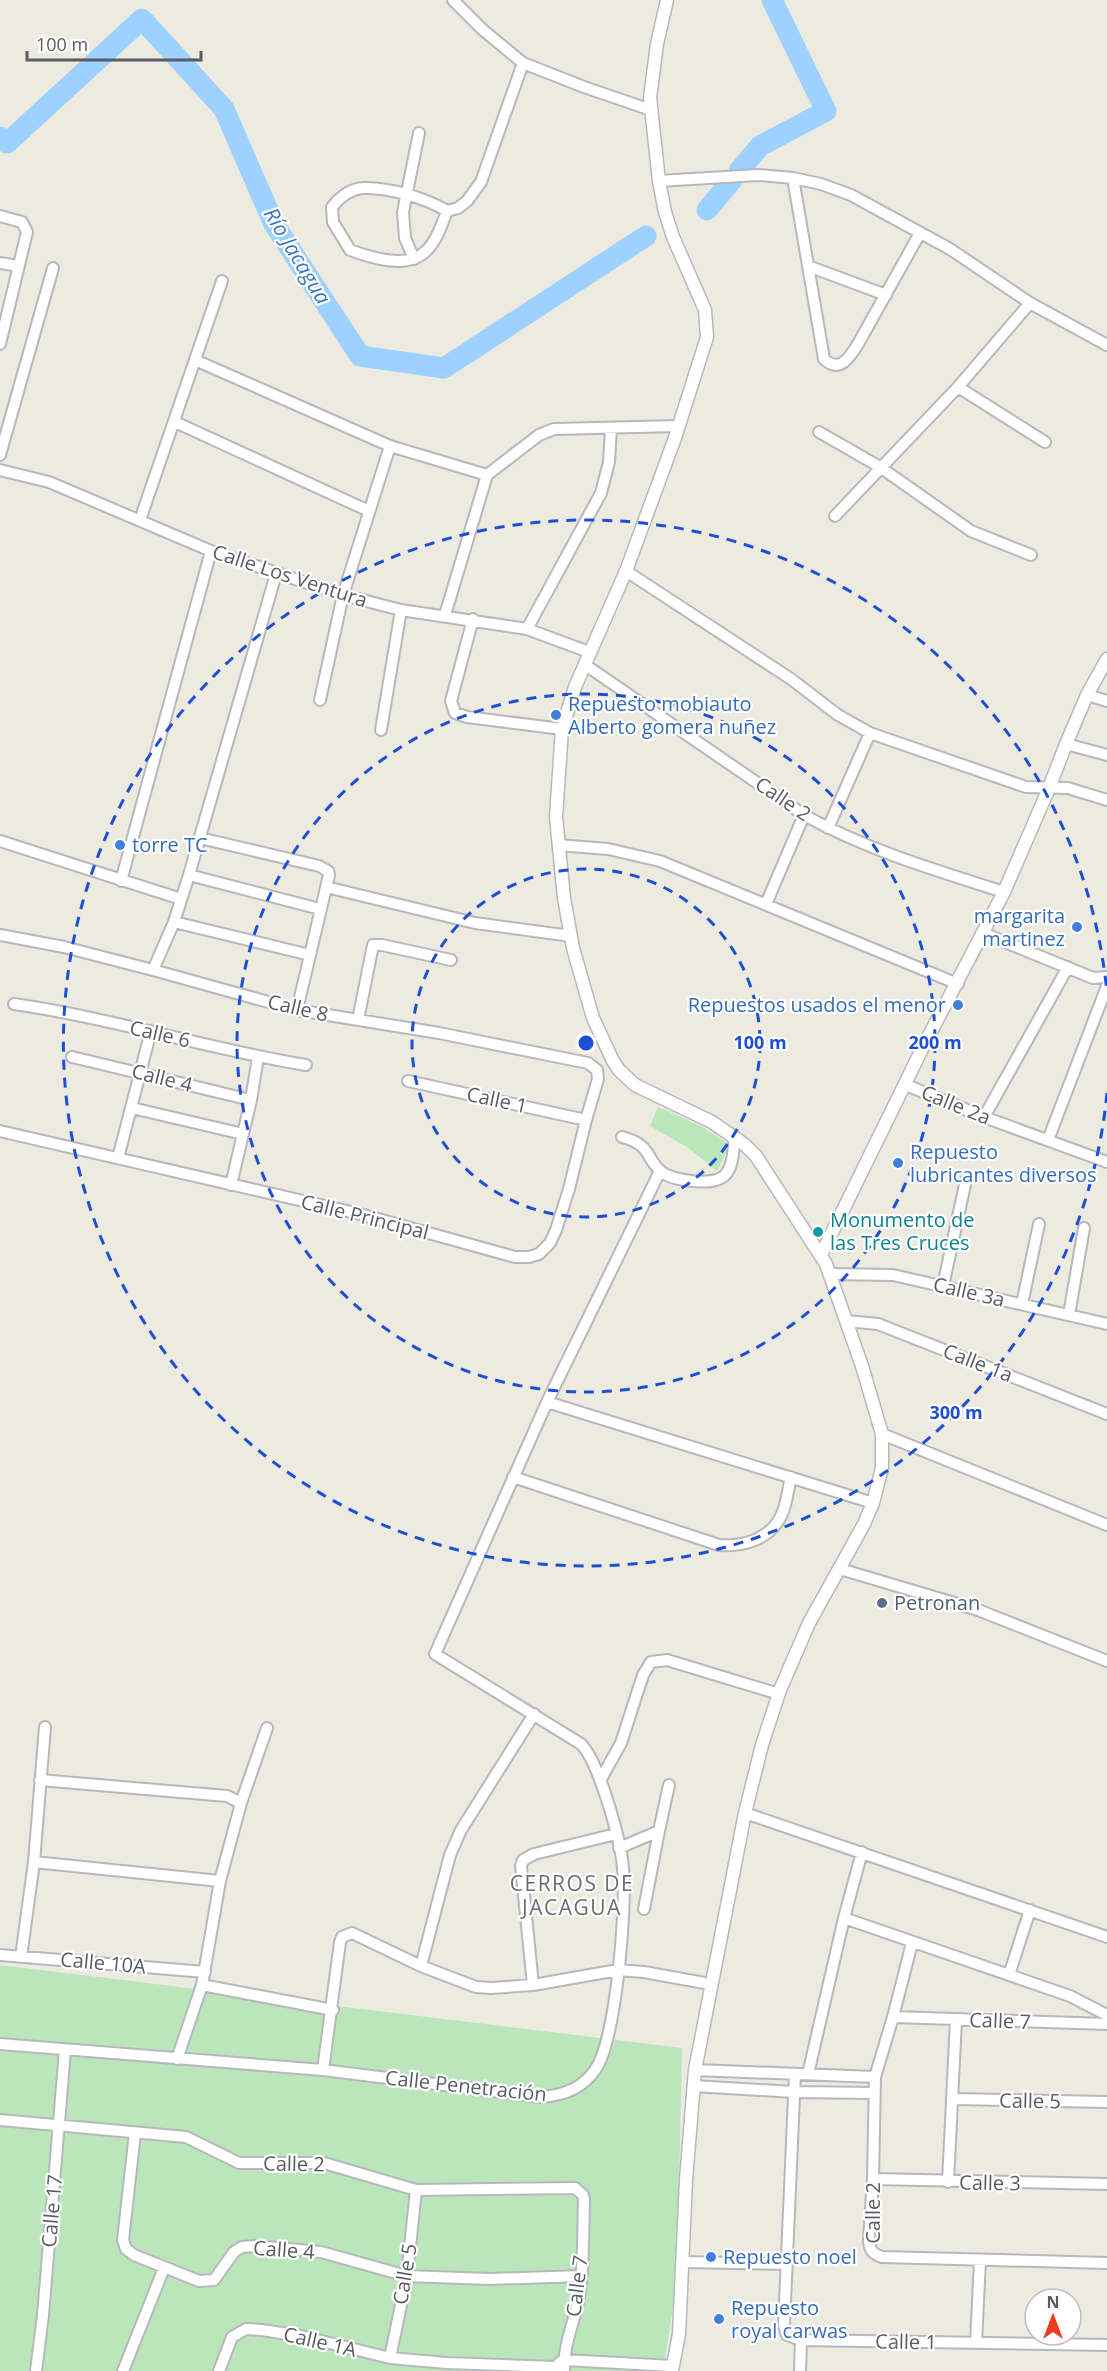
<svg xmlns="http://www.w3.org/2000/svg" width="1107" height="2371" viewBox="0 0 1107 2371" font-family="'Open Sans',sans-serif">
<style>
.green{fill:#bbe6bc}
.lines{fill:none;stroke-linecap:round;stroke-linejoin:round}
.river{stroke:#9dd1ff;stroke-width:21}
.minor-casing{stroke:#b6b8be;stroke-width:14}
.tertiary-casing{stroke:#b6b8be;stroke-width:15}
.minor{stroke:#fff;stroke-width:10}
.tertiary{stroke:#fff;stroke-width:12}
.ring{fill:none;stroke:#1d4ed8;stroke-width:3;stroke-dasharray:10 8}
.shop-dot{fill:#3f7fe0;stroke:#fff;stroke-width:2}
.culture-dot{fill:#0f9aa8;stroke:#fff;stroke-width:2}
.service-dot{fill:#5c6f8a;stroke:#fff;stroke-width:2}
.labels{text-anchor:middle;stroke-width:4.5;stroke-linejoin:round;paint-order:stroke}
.street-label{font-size:20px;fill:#595c62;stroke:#fff}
.shop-label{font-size:20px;fill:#366cbe;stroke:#fff;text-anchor:start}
.culture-label{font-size:20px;fill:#0d838f;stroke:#fff;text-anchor:start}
.service-label{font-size:20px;fill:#4e5e75;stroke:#fff;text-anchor:start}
.water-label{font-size:21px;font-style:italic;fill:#3a76bd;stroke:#fff}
.neighbourhood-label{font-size:21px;letter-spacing:1.5px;fill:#6a6e74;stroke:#fff}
.centre{fill:#1d4ed8;stroke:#fff;stroke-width:3}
.ring-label{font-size:18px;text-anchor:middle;font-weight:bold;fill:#1d4ed8;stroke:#fff;stroke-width:4.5;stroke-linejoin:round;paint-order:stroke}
</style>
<rect width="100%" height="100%" fill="#edeae0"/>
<path class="green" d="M 658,1107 L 701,1126 L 727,1143 L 729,1146 L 728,1149 L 717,1171 L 687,1147 L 650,1126 Z
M 0,1965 L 682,2048 L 677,2282 L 663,2371 L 0,2371 Z"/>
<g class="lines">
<path class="river" d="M 0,137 L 7,143 L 142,19 L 224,109 L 274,224 L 360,356 L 444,368 L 646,236
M 739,171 L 760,146 L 826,111 L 772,0
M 707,210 L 732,180"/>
<defs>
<path id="minor" d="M 453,0 L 483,30 L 523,63 L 584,87 L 651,110
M 793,178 L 824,359 C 840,374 850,357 858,344 L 920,233
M 659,181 L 758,175 L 793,178 L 821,184 L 851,195 L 950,249 L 1030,303 L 1107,345
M 447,211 C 442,224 437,240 427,250 C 408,270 372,258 350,250 L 333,222 L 332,207 C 340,197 349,189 363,188 C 388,187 426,198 447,211 L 458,208 L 467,201 L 481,182 L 523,63
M 0,216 L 22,222 L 27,232 L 0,344
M 414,259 L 405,238 L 403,212 L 419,133
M 0,263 L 18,266
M 808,266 L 886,295
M 195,360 L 390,446 L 487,475
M 958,387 L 1045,442
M 175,422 L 369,511
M 819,432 L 880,467 L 971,531 L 1031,555
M 0,455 L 53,268
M 0,470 L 49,482 L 211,551 L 343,595 L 401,610 L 527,629 L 589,652
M 835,516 L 958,387 L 1030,303
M 140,520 L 222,281
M 626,571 L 791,679 L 838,715 L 870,733 L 1026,787 L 1068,788 L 1107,800
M 445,615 L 487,475 L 539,435 L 554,429 L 679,426
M 473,619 L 451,701 L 455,713 L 467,717 L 562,729
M 527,629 L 601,493 L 609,462 L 611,428
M 584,664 L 804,815 C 867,850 935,870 1004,892
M 1087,695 L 1107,701
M 320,700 L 343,595 L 390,446
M 381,730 L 401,610
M 1066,744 L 1107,755
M 828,828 L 870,733
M 200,838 L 319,866 L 328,871 L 329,875 L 297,1010
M 0,841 L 181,899
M 558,845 L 608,849 L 660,861 L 958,984
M 189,875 L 320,909
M 121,881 L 211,551
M 326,887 L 475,923 L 571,936
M 766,904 L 804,815
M 174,922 L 310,955
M 983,933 L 1093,978 L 1107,977
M 0,935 L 64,947 L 153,970 L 297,1010 L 439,1033 L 588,1063 L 597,1070
M 153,970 L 174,922 L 189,875 L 276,574
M 14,1004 C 112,1018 208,1049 306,1065
M 358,1020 L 373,945 L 382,945 L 451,960
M 72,1057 L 251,1100
M 408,1081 L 586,1120
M 906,1085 L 984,1117 L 1107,1162
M 132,1108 L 243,1134
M 984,1117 L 1068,967
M 0,1131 L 360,1214 L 515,1257 L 529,1257 L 539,1254 L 550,1243 L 556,1230 L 569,1189 L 586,1120 L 598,1079 L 597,1070
M 622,1137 C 653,1145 645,1160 663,1173 C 675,1181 716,1187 726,1174 C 734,1164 733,1149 735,1137
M 1048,1140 L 1107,986
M 118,1158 L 151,1031
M 231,1185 L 251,1100 L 258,1057
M 830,1274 L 893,1275 L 1107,1324
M 943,1286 L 966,1180
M 1022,1304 L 1039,1224
M 1069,1315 L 1084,1228
M 846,1321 L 878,1324 L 1107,1414
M 547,1402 L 873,1503
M 882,1434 L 1107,1525
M 513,1477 L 719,1545 C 744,1547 771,1539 782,1514 C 787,1503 788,1489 791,1477
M 840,1569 L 978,1610 L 1107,1661
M 601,1779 L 621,1743 L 643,1675 L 651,1662 L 667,1660 L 779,1694
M 40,1780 L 227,1796 L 241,1803
M 745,1813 L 1107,1937
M 619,1848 L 659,1831 L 669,1785
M 34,1862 L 220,1881
M 644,1909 L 659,1831
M 844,1918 L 1070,1996 L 1107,2015
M 912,1943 L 893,2017 L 875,2077 L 873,2179 L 869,2239 C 869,2249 872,2254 882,2257 L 1107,2263
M 0,1955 L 205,1972
M 21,1957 L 34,1862 L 45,1727
M 421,1966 L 450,1855 L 461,1830 L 534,1714
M 1009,1975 L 1030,1910
M 202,1985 L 333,2010
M 533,1985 L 521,1866 L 523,1860 L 534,1854 L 616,1834
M 893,2017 L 1107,2024
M 0,2044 L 323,2070 L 540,2097 C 561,2096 582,2089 595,2070 C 616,2041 627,1907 623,1868 C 621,1841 599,1762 581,1744 L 435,1654 L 547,1402 L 660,1171
M 177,2059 L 202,1985 L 220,1881 L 241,1803 L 267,1728
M 323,2070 L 340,1942 L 342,1937 L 352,1933 L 421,1966 L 476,1987 L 491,1988 L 533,1985 L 618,1970 L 644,1972 L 710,1984
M 695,2070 L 875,2077
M 795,2074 L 784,2325 L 787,2335 L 801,2340 L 1107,2345
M 808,2074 L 844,1918 L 862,1852
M 693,2086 L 794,2092 L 874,2093
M 954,2099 L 1107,2102
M 0,2120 L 186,2137 L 239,2163 L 324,2163 L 416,2190 L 575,2188 L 583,2195 L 584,2200 C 583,2232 584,2267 579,2298 C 574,2322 563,2347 564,2371
M 135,2133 L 123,2240 L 126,2249 L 134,2255 L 199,2281 L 214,2280 L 234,2252 L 242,2247 L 255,2246 L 321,2252 L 407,2276 L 489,2279 L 581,2276
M 873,2179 L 1107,2184
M 948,2182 L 956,2020
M 683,2262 L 787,2264
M 976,2343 L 980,2260
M 390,2358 L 407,2276 L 416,2190
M 559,2363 L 564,2360 L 673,2366
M 36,2371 L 43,2315 L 65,2050
M 123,2371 L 164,2268
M 219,2371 L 232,2337 L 246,2329 L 262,2330 L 301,2336 L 390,2358 L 447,2363 L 554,2367 L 561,2371
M 800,2371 L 801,2340"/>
<path id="tertiary" d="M 667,0 L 657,44 L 650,98 L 659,181 L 665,212 L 673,237 L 705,310 L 707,337 L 675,438 L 626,571 L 575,687 L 562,729 L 556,817 L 564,898 L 573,948 L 593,1018 L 613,1061 L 619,1070 L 635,1085 L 712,1122 L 745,1145 L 756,1156 L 826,1264 L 862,1366 L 882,1434 L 882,1468 L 873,1503 L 864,1524 L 809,1623 L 780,1690 L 762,1745 L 745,1813 L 695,2070 L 686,2180 L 679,2334 L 672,2371
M 821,1255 L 922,1049 L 1004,892 L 1049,788 L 1066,744 L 1087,695 L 1107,659"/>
</defs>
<use href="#minor" class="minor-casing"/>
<use href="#tertiary" class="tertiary-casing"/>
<use href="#minor" class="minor"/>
<use href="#tertiary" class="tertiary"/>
</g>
<g class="ring">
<circle cx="586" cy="1043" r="174"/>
<circle cx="586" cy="1043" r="349"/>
<path d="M1107 1093A523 523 0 1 1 1107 993"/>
</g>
<g class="shop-dot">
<circle cx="556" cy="715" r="6"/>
<circle cx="120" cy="845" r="6"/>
<circle cx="1077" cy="927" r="6"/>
<circle cx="958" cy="1005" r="6"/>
<circle cx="898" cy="1163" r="6"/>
<circle cx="711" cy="2257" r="6"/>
<circle cx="719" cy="2319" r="6"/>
</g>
<circle class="culture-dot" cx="818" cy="1232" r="6"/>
<circle class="service-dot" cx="882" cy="1603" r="6"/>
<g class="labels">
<g class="street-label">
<text transform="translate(290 576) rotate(18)" y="7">Calle Los Ventura</text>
<text transform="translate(783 799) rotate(34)" y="7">Calle 2</text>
<text transform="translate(298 1008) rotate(13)" y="7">Calle 8</text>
<text transform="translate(160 1034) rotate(13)" y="7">Calle 6</text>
<text transform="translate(162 1078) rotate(14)" y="7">Calle 4</text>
<text transform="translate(497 1100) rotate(12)" y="7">Calle 1</text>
<text transform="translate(956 1105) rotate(22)" y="7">Calle 2a</text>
<text transform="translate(365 1217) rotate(14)" y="7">Calle Principal</text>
<text transform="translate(969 1292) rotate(13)" y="7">Calle 3a</text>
<text transform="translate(978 1363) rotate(21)" y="7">Calle 1a</text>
<text transform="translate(103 1963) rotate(5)" y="7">Calle 10A</text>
<text transform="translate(1000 2021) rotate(2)" y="7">Calle 7</text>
<text transform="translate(466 2086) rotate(6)" y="7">Calle Penetración</text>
<text transform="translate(1030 2101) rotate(1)" y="7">Calle 5</text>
<text transform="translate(294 2164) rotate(1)" y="7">Calle 2</text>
<text transform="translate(990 2183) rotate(1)" y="7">Calle 3</text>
<text transform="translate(52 2211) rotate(-85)" y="7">Calle 17</text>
<text transform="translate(873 2213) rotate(-90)" y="7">Calle 2</text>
<text transform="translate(284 2250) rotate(4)" y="7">Calle 4</text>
<text transform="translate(405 2274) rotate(-81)" y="7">Calle 5</text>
<text transform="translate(577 2286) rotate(-83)" y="7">Calle 7</text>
<text transform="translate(320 2342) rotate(13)" y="7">Calle 1A</text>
<text transform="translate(906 2342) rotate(1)" y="7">Calle 1</text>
</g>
<g class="shop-label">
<text x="568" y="711">Repuesto mobiauto<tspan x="568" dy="23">Alberto gomera nuñez</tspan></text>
<text x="132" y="852">torre TC</text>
<text x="1065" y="923" text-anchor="end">margarita<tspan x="1065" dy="23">martinez</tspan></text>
<text x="946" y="1012" text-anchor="end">Repuestos usados el menor</text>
<text x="910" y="1159">Repuesto<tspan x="910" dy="23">lubricantes diversos</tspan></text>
<text x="723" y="2264">Repuesto noel</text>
<text x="731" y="2315">Repuesto<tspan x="731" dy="23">royal carwas</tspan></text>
</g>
<g class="culture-label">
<text x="830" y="1227">Monumento de<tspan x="830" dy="23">las Tres Cruces</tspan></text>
</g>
<g class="service-label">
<text x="894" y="1610">Petronan</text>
</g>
<g class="water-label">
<text transform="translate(297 256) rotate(59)" y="7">Río Jacagua</text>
</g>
<g class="neighbourhood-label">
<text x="572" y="1891">CERROS DE<tspan x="572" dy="24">JACAGUA</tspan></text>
</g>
</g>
<circle cx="586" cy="1043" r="9" class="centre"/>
<g class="ring-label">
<text x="760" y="1049">100 m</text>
<text x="935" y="1049">200 m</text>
<text x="956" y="1419">300 m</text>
</g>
<g transform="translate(1053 2317)"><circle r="28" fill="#ffffff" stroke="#bdbec0" stroke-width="1.5"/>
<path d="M0-4.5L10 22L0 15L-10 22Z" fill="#ef3b24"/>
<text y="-9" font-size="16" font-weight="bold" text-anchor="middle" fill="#595c62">N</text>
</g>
<path d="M27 51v9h174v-9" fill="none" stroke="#595c62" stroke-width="3"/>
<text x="36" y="51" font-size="18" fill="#595c62" stroke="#ffffff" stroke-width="4.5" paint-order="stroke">100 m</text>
</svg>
